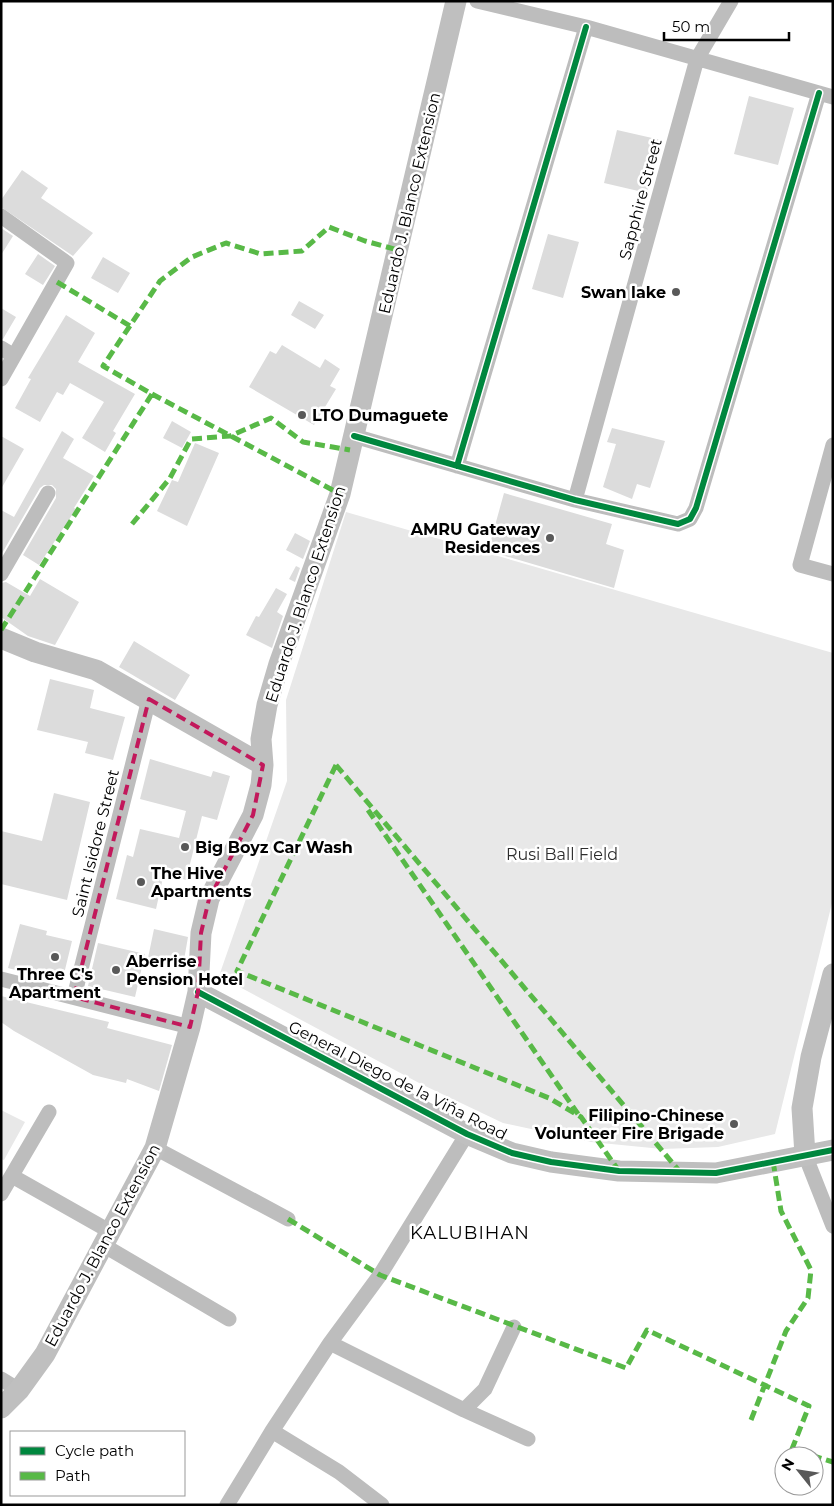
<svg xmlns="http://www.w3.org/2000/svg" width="834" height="1506" viewBox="0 0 834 1506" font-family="Montserrat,sans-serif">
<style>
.green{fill:#e8e8e8}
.building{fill:#dcdcdc}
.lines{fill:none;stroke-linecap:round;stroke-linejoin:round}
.street{stroke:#bdbdbd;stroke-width:15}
.secondary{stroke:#bfbfbf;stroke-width:21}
.quiet{stroke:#58b947;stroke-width:5;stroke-dasharray:10 5;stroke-linecap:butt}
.cycleway-casing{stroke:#fff;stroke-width:9}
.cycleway{stroke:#00873e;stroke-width:6}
.marked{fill:none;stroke:#c2185b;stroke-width:4;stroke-dasharray:10 6;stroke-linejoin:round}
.poi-dot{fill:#595959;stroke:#fff;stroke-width:2}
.labels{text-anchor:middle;stroke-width:5;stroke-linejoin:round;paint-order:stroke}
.street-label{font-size:16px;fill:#000;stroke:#fff}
.poi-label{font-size:16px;font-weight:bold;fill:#000;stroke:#fff;text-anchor:start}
.park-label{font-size:16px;fill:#2d2d2d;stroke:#fff}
.neighbourhood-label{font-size:18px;letter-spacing:1px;fill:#000;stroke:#fff}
</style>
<rect width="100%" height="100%" fill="#fff"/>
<path class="green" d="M 346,512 L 833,653 L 833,899 L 775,1134 L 718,1147 L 662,1149 L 591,1142 L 503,1123 L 421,1084 L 219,976 L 287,781 L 286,700 Z
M 1,1110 L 25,1122 L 4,1160 L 1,1159 Z"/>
<path class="building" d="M 749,96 L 794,108 L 778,165 L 734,154 Z
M 617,130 L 661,140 L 647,193 L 604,183 Z
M 22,170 L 48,188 L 41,198 L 93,233 L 73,256 L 1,207 L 1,200 Z
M 1,228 L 13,236 L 1,255 Z
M 548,234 L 579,242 L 563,298 L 532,289 Z
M 38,254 L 55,266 L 43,285 L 25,274 Z
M 103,257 L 130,273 L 118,293 L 91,278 Z
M 299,301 L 324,315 L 315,329 L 291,315 Z
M 1,308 L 16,317 L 3,339 L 1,339 Z
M 66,315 L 95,333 L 78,362 L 135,394 L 113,431 L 116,433 L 105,452 L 82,438 L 104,402 L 70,383 L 63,395 L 57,392 L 40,422 L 15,408 L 31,379 L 28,378 Z
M 282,345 L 320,368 L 325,359 L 340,369 L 330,386 L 336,389 L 314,425 L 249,387 L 270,351 L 276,354 Z
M 172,421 L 191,432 L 182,448 L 163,438 Z
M 612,428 L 665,441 L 650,488 L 637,484 L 632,499 L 603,487 L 616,444 L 607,442 Z
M 62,431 L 74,439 L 63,458 L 94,476 L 74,508 L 76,509 L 39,565 L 23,555 L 56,498 L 56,489 L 52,485 L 44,485 L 40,488 L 1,555 L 1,510 L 14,517 Z
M 1,436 L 24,449 L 1,489 Z
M 195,443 L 219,453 L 187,526 L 157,511 L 172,480 L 178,482 Z
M 504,493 L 612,524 L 606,544 L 624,550 L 614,588 L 488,551 Z
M 295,533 L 310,541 L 303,559 L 286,550 Z
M 296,566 L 300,568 L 295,582 L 289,579 Z
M 40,579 L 79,602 L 55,645 L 28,636 L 1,617 L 1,583 L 6,582 L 30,596 Z
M 276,588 L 287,594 L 277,612 L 283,616 L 272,648 L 246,635 L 256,616 L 259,617 Z
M 134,641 L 190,675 L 175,700 L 119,667 Z
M 50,679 L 94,690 L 90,708 L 125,717 L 113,760 L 85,753 L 88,742 L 37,730 Z
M 150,759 L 211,777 L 213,771 L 230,776 L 217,820 L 202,816 L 186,880 L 164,873 L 156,909 L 116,899 L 127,855 L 133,857 L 140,829 L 179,838 L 186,811 L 140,799 Z
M 54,793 L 90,802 L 67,900 L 1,884 L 1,831 L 42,841 Z
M 20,924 L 47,931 L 46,935 L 72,941 L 63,978 L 36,972 L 35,975 L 8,968 Z
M 154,929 L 188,937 L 183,966 L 148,958 Z
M 98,943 L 145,954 L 135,997 L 88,986 Z
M 1,996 L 109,1022 L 107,1028 L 172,1045 L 159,1091 L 127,1079 L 126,1083 L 93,1075 L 14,1031 L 1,1022 Z"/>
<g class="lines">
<path class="street" d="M 477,1 L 586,27 L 833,97
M 1,216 L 67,263 L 1,379
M 1,348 L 14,356
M 354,436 L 575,500 L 678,524 L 690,519 L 696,508 L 819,93
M 833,445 L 800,565 L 833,574
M 457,466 L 586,27
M 575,500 L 697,59 L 731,1
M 1,574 L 48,493
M 1,979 L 190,1027
M 74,997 L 149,699
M 155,1148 L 288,1219
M 805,1155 L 833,1226
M 12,1176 L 111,1232
M 1,1194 L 49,1112
M 103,1245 L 229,1319
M 330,1343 L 464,1410 L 528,1439
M 1,1379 L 19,1390
M 464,1410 L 485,1389 L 514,1327
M 272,1431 L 339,1472 L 382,1505
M 227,1505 L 272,1431 L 330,1343 L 380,1275 L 467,1134"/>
<path class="secondary" d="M 1,638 L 35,652 L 96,670 L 263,765
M 198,992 L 467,1134 L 512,1153 L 551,1162 L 619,1171 L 716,1173 L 833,1150
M 805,1155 L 802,1108 L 811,1057 L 833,974
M 1,1408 L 19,1390 L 45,1354 L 155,1148 L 190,1027 L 198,992 L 201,933 L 209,899 L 253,815 L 261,785 L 263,765 L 261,739 L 267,705 L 279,664 L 340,494 L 456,1"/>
<path class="quiet" d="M 57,282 L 130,326
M 152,394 L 340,494
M 132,524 L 170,478 L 191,439 L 230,436 L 271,418 L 303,442 L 350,450
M 1,630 L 152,394 L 103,366 L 160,281 L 192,257 L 226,243 L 261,254 L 302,251 L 329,227 L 365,241 L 398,250
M 336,765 L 237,971 L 549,1098 L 581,1117 L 619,1171
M 336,765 L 681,1173
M 368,810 L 578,1114
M 288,1219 L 380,1275 L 626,1368 L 647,1330 L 809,1406 L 792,1449 L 833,1462
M 751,1420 L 786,1331 L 808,1298 L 811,1270 L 781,1211 L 773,1161"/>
<defs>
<path id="cycleway" d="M 354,436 L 575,500 L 678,524 L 690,519 L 696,508 L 819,93
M 457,466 L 586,27
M 198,992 L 467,1134 L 512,1153 L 551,1162 L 619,1171 L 716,1173 L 833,1150"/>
</defs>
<use href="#cycleway" class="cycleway-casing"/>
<use href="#cycleway" class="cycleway"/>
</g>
<path class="marked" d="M 149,699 L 263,765 L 253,815 L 209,899 L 201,933 L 198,992 L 190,1027 L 74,997 Z"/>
<g class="poi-dot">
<circle cx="676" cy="292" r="5"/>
<circle cx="302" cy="415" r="5"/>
<circle cx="550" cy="538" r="5"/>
<circle cx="185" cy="847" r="5"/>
<circle cx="141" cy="882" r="5"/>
<circle cx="55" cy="957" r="5"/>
<circle cx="116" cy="970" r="5"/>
<circle cx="734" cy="1124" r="5"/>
</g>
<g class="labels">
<g class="street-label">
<text transform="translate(640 199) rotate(-75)" y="6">Sapphire Street</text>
<text transform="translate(409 203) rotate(-77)" y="6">Eduardo J. Blanco Extension</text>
<text transform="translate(305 594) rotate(-72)" y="6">Eduardo J. Blanco Extension</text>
<text transform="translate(95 843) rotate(-76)" y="6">Saint Isidore Street</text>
<text transform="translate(398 1080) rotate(27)" y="6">General Diego de la Viña Road</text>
<text transform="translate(102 1245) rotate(-62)" y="6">Eduardo J. Blanco Extension</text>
</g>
<g class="poi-label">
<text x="666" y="298" text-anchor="end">Swan lake</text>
<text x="312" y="421">LTO Dumaguete</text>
<text x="540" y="535" text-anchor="end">AMRU Gateway<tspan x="540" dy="18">Residences</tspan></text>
<text x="195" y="853">Big Boyz Car Wash</text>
<text x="151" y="879">The Hive<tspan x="151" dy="18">Apartments</tspan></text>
<text x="126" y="967">Aberrise<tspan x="126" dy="18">Pension Hotel</tspan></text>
<text x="55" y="980" text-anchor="middle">Three C's<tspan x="55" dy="18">Apartment</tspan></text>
<text x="724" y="1121" text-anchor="end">Filipino-Chinese<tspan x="724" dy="18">Volunteer Fire Brigade</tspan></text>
</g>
<g class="park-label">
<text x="562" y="860">Rusi Ball Field</text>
</g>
<g class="neighbourhood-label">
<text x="470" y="1239">KALUBIHAN</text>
</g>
</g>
<rect width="834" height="1506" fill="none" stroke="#000000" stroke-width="5"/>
<rect x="10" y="1431" width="175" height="65" fill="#ffffff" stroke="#999999"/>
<rect x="20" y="1447" width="25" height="8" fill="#00873e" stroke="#999999"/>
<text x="55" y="1456" font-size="15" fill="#000000">Cycle path</text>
<rect x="20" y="1472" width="25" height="8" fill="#58b947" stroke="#999999"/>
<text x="55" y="1481" font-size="15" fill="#000000">Path</text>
<g transform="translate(799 1471) rotate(300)"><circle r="24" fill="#ffffff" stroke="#999999"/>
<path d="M0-4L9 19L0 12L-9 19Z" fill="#595959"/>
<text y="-8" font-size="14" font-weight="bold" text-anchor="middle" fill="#000000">N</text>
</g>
<path d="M664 32v8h125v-8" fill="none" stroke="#000000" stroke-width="2.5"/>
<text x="672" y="32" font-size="15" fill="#000000" stroke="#ffffff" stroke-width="4" paint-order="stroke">50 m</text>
</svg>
